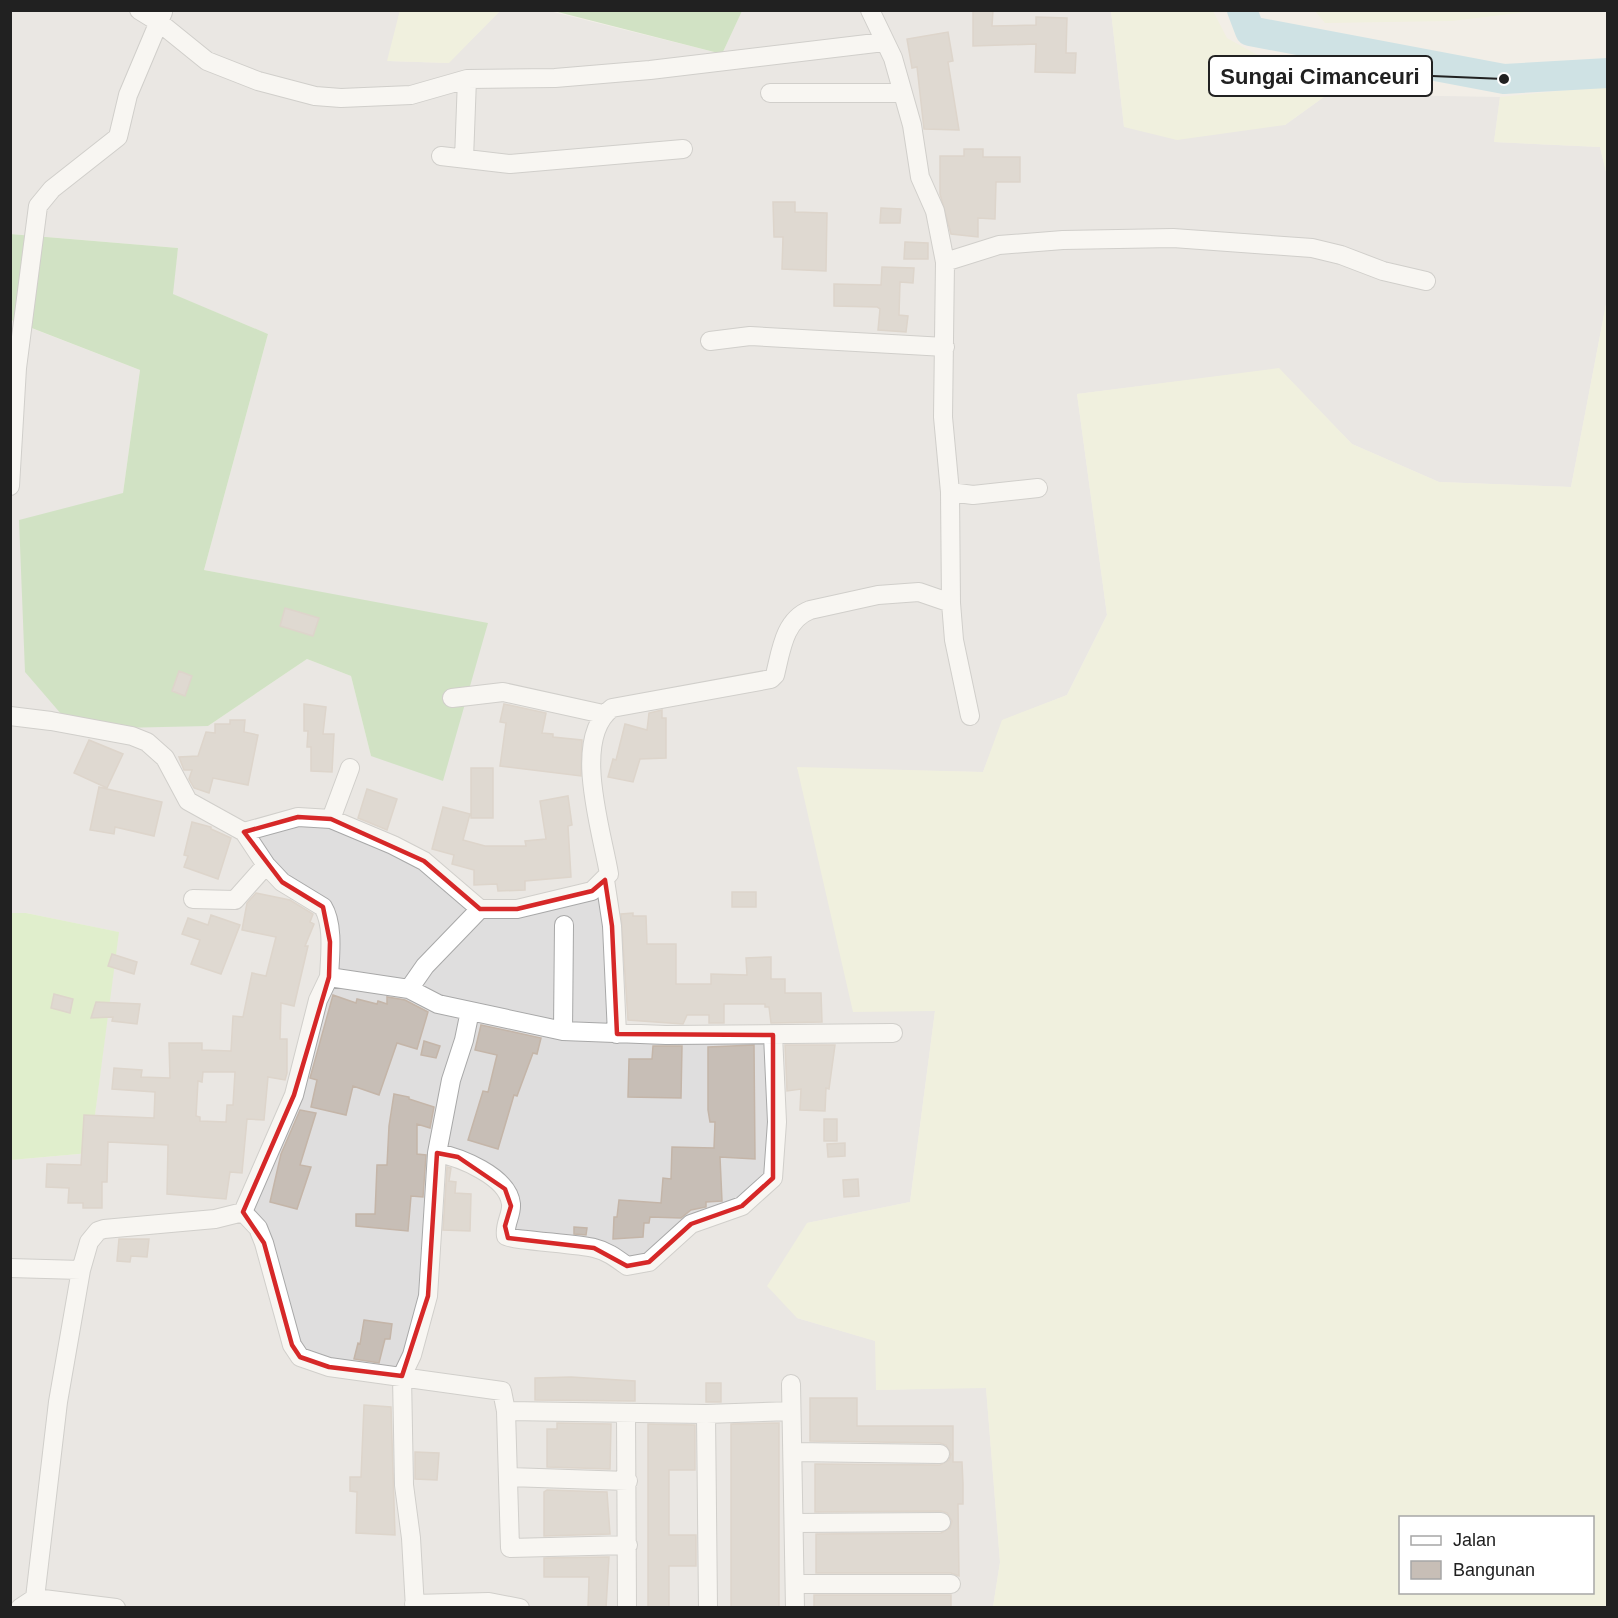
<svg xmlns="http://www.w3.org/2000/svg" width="1618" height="1618" viewBox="0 0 1618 1618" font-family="Arial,sans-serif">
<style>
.residential{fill:#dfdede}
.farmland{fill:#eef1d2;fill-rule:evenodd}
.grass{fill:#cbeeab}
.forest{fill:#a9d399}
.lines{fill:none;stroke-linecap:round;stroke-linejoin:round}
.river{stroke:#a5d3e1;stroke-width:30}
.building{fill:#c7beb6;stroke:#c4b5a8;stroke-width:1.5;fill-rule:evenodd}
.minor-casing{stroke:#a8a8a8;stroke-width:20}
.minor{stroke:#fff;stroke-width:18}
.marked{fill:none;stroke:#d62828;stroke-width:4.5;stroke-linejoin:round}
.leader{fill:none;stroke:#212121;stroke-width:2}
.callout-dot{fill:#212121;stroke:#fff;stroke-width:2}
.callout{fill:#fff;stroke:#212121;stroke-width:2}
.callout-label{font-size:22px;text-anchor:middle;font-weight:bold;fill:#212121}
</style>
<rect width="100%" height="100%" fill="#f2eee7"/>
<path class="residential" d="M 11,11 L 400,11 L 388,61 L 448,63 L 500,11 L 549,11 L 722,54 L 742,11 L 1111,11 L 1124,127 L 1285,125 L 1328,94 L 1500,97 L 1494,142 L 1600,147 L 1607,176 L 1607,299 L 1571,487 L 1439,482 L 1352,444 L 1279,369 L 1077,394 L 1107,615 L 1067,695 L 1003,720 L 983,772 L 797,768 L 935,1011 L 910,1202 L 807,1223 L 797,1318 L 876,1341 L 876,1390 L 986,1387 L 1000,1562 L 993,1607 L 11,1607 L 11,1160 L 90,1153 L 118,932 L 26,913 L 11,913 L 10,320 L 140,370 L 123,493 L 208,726 L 307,659 L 351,676 L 371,756 L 487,624 L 204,570 L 268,334 L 172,294 L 178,248 L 11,234 Z"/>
<path class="farmland" d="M 400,10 L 500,10 L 500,11 L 449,63 L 387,61 Z
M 1111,11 L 1213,11 L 1227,38 L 1328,94 L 1285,125 L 1177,140 L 1124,127 Z
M 1315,11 L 1534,11 L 1452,21 L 1325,23 Z
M 1607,86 L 1607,176 L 1600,147 L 1494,142 L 1500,97 Z
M 1607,299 L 1607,1607 L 993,1607 L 1000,1562 L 986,1388 L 876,1390 L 875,1341 L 797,1318 L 767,1286 L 807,1223 L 910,1202 L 935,1011 L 853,1012 L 797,767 L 983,772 L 1002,720 L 1067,695 L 1107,615 L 1077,394 L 1279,368 L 1352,444 L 1439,482 L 1571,487 ZM 1400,1518 L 1592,1518 L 1592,1592 L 1400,1592 Z"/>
<path class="grass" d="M 11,913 L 26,913 L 119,932 L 90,1153 L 11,1160 Z"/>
<path class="forest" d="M 550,10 L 742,11 L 722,54 Z
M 10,234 L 178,248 L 173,294 L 268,334 L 204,570 L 488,623 L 443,781 L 371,756 L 351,676 L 307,659 L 208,726 L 74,729 L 25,672 L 19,520 L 123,493 L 140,370 L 11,320 Z"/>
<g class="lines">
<path class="river" d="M 1242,10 L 1250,31 L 1504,79 L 1608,73"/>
</g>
<path class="building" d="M 973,10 L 993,10 L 992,26 L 1036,25 L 1036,17 L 1067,18 L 1066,53 L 1076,53 L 1075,73 L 1035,72 L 1036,44 L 973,46 Z
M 948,32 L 953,61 L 948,62 L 959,130 L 924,129 L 917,67 L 912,68 L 907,39 Z
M 964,149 L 983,149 L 983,157 L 1020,157 L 1020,182 L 996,182 L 995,219 L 978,218 L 978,237 L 951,234 L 940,194 L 940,156 L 964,156 Z
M 773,202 L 795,202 L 795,212 L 827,213 L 826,271 L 782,269 L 783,237 L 774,237 Z
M 881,208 L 901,209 L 900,223 L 880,223 Z
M 905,242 L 928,243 L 928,259 L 904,259 Z
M 882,267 L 914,268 L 913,283 L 900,282 L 899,315 L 908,316 L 906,332 L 878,330 L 880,309 L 877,307 L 834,306 L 834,284 L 881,285 Z
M 285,608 L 319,618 L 313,636 L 280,626 Z
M 179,671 L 192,676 L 185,696 L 172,691 Z
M 304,704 L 326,707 L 323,734 L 334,734 L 332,772 L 311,771 L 311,747 L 307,747 L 308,731 L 304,731 Z
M 504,704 L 546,713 L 542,733 L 553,734 L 553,737 L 582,740 L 581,776 L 500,766 L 506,723 L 500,722 Z
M 662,710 L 662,718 L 666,718 L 666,758 L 640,759 L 633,782 L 608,777 L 613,759 L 616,760 L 625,724 L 647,730 L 649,713 Z
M 230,720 L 245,720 L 244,732 L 258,735 L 248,785 L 213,778 L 209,793 L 194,788 L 189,779 L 192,770 L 184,770 L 179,757 L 198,756 L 206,732 L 215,733 L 215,724 L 230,724 Z
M 89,740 L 123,754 L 107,788 L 74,773 Z
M 471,768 L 493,768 L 493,818 L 471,818 Z
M 99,787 L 162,802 L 154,836 L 115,827 L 114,834 L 90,830 Z
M 367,789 L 397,799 L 387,830 L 358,818 Z
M 568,796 L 572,825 L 568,826 L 571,877 L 525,881 L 525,890 L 498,891 L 497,884 L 474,885 L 474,870 L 452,864 L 454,855 L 432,849 L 443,807 L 470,814 L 463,840 L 485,846 L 526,846 L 525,841 L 546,839 L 540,801 Z
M 192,822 L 211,827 L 211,829 L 231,838 L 218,879 L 184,867 L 188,856 L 184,855 Z
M 732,892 L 756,892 L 756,907 L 732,907 Z
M 256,893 L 290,900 L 313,914 L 310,922 L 314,924 L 305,946 L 308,946 L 294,1006 L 281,1003 L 280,1039 L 287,1039 L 287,1073 L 285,1080 L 268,1077 L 264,1120 L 247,1119 L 242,1173 L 230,1172 L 226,1199 L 167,1194 L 168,1145 L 108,1142 L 107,1182 L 102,1182 L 102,1208 L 83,1208 L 83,1203 L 68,1203 L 69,1188 L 46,1187 L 47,1164 L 81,1165 L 84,1115 L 154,1118 L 155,1092 L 112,1089 L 114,1068 L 142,1070 L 141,1077 L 170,1078 L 169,1043 L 202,1043 L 202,1050 L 231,1051 L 233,1016 L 243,1017 L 252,973 L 266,976 L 276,937 L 242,930 L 247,903 ZM 203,1072 L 235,1072 L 233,1105 L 227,1105 L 226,1122 L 200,1121 L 200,1117 L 196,1116 L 198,1081 L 202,1082 Z
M 633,913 L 633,916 L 646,916 L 647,944 L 676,944 L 676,984 L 711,984 L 711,974 L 747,975 L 746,958 L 771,957 L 771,979 L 785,979 L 785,993 L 821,993 L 822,1022 L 771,1023 L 769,1007 L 765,1007 L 765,1004 L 724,1004 L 724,1023 L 709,1023 L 709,1015 L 687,1015 L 683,1024 L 628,1020 L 621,914 Z
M 211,915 L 240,925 L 221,974 L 191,964 L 200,940 L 182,934 L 188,918 L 208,925 Z
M 112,954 L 137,962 L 134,974 L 108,966 Z
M 54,994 L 73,999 L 70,1013 L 51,1008 Z
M 333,995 L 356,1003 L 357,999 L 377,1004 L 378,1001 L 387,1004 L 387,997 L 405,1000 L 428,1012 L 417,1049 L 397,1043 L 379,1095 L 353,1086 L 346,1115 L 311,1107 L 317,1080 L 310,1078 Z
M 96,1002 L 140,1004 L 137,1024 L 112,1021 L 113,1017 L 91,1018 Z
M 481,1025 L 541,1038 L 537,1054 L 533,1053 L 517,1096 L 514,1095 L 498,1149 L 468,1140 L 483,1091 L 488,1092 L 497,1055 L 475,1050 Z
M 424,1041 L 440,1046 L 436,1058 L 421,1055 Z
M 754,1045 L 755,1159 L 720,1157 L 722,1201 L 706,1202 L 706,1207 L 691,1210 L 681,1218 L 650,1217 L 649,1223 L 644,1223 L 643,1237 L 613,1239 L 614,1217 L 617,1217 L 619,1200 L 661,1203 L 663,1178 L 671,1179 L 672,1147 L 714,1148 L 715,1122 L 710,1122 L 708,1110 L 708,1047 Z
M 785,1045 L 835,1045 L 829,1089 L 826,1088 L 825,1111 L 800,1110 L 801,1089 L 787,1091 Z
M 653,1046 L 682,1046 L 681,1098 L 628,1097 L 629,1059 L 652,1059 Z
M 394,1094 L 409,1097 L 409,1099 L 434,1107 L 430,1128 L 417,1124 L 417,1154 L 426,1155 L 423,1197 L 411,1196 L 408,1231 L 356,1226 L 356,1214 L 375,1214 L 377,1165 L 387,1165 L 389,1126 Z
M 300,1110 L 316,1113 L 300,1165 L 311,1167 L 297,1209 L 270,1202 L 281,1154 Z
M 824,1119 L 837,1119 L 837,1141 L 824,1141 Z
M 845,1143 L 845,1156 L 828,1157 L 827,1144 Z
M 447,1167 L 451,1168 L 449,1181 L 456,1182 L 455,1193 L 471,1194 L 470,1231 L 443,1230 Z
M 858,1179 L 859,1196 L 844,1197 L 843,1180 Z
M 574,1227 L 587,1228 L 586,1235 L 574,1234 Z
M 119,1239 L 149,1239 L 147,1257 L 131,1256 L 130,1262 L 117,1261 Z
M 364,1320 L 392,1324 L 390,1339 L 385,1339 L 379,1363 L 354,1359 L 358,1343 L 360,1344 Z
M 571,1377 L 635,1381 L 635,1401 L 535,1400 L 535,1378 Z
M 706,1383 L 721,1383 L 721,1402 L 706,1402 Z
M 810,1398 L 857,1398 L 857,1426 L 953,1426 L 953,1462 L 962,1462 L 963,1484 L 963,1504 L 958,1504 L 959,1576 L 951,1573 L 816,1573 L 816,1534 L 941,1533 L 950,1528 L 952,1521 L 947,1513 L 941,1511 L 815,1512 L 815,1464 L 940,1465 L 949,1460 L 951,1454 L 946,1445 L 940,1443 L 810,1441 Z
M 364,1405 L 391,1407 L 395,1535 L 356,1533 L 357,1492 L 350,1491 L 350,1477 L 361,1477 Z
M 557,1423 L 611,1424 L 610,1469 L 547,1467 L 547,1429 L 557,1429 Z
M 779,1423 L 779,1608 L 731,1608 L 731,1424 Z
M 648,1424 L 695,1425 L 695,1470 L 669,1470 L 669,1535 L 696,1535 L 696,1566 L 669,1566 L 669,1608 L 648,1608 Z
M 415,1452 L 439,1453 L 437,1480 L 415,1479 Z
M 547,1490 L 607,1492 L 610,1534 L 544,1536 L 544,1492 Z
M 609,1557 L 606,1608 L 588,1608 L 589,1577 L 544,1577 L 544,1558 Z
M 814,1595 L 951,1595 L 951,1608 L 814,1608 Z"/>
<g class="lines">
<defs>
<path id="minor" d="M 139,10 L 160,23 L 207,61 L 258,81 L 315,96 L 341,98 L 411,95 L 467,79 L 555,78 L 650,70 L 884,42
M 870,10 L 893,58 L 912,125 L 920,177 L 935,211 L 945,262 L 943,417 L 950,492 L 951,603 L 954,640 L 970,716
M 770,93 L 902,93
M 441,156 L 510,164 L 683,149
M 464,159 L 467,79
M 945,262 L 999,245 L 1063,240 L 1173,238 L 1312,248 L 1341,255 L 1383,271 L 1426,281
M 710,341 L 750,336 L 945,347
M 10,486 L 17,368 L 38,206 L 52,189 L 118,137 L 128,95 L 163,12
M 950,492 L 973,495 L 1038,488
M 452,698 L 503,692 L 603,714
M 10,716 L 51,721 L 132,736 L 147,742 L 165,758 L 188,801 L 244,832 L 266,865 L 282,882 L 323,907 C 334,925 330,956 329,977
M 331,819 L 350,768
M 244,832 L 298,817 L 331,819 L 393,845 L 424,861 L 480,909
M 605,880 L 612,926 L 617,1034
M 193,899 L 235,900 L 266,865
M 409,989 L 438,1004 L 563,1031 L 666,1035 L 893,1033
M 563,1031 L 564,925
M 437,1153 C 459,1157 508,1176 511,1204 C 512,1215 504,1224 506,1236 C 511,1240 579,1244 594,1248 C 607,1251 616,1258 627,1266 L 649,1262 L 691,1224 L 742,1206 L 773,1178 L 777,1122 L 773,1035
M 243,1212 L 258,1228 L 264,1243 L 292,1345 L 300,1357 L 329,1367 L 502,1391 L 506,1411 L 510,1548 L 628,1545
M 10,1268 L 81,1270
M 791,1384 L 795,1608
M 506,1411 L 706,1414 L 791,1411
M 626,1413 L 627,1608
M 706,1414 L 708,1608
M 794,1452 L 940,1454
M 509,1477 L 628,1481
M 794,1523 L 941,1522
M 795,1584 L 951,1584
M 35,1598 L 58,1402 L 81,1270 L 89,1242 L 98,1231 L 104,1229 L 215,1219 L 243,1212 L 294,1095 L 318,1000 L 329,977 L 409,989 L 425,966 L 480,909 L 517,909 L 592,891 L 609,874 C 602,831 571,738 612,708 L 771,679 L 775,675 C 781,651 784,620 810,610 L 878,595 L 919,592 L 951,603
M 414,1604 L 489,1602 L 520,1608
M 20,1608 L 35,1598 L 116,1608
M 415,1608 L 411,1538 L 404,1485 L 402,1376 L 412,1355 L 428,1296 L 437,1153 L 451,1080 L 464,1040 L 470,1011"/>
</defs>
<use href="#minor" class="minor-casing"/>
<use href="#minor" class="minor"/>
</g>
<path d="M0 0H1618V1618H0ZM 298,817 L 331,819 L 424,861 L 480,909 L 517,909 L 592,891 L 605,880 L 612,926 L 617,1034 L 773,1035 L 773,1178 L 742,1206 L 691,1224 L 649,1262 L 627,1266 L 594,1248 L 508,1238 L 505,1226 L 511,1206 L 505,1189 L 458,1157 L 437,1153 L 428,1296 L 402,1376 L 329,1367 L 300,1357 L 292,1345 L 264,1243 L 243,1212 L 294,1095 L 329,977 L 330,942 L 323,907 L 282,882 L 244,832 Z" fill="#f2eee7" fill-opacity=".55" fill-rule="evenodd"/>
<path class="marked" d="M 298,817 L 331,819 L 424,861 L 480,909 L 517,909 L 592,891 L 605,880 L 612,926 L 617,1034 L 773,1035 L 773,1178 L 742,1206 L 691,1224 L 649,1262 L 627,1266 L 594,1248 L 508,1238 L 505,1226 L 511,1206 L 505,1189 L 458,1157 L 437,1153 L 428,1296 L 402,1376 L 329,1367 L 300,1357 L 292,1345 L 264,1243 L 243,1212 L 294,1095 L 329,977 L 330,942 L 323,907 L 282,882 L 244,832 Z"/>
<path class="leader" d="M1504 79L1432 76"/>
<circle class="callout-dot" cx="1504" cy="79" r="6"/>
<rect class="callout" x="1209" y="56" width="223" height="40" rx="6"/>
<g class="callout-label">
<text x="1320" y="84">Sungai Cimanceuri</text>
</g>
<rect width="1618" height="1618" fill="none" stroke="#212121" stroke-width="24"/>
<rect x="1399" y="1516" width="195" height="78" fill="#ffffff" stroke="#a6a6a6" stroke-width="1.5"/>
<rect x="1411" y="1536" width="30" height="9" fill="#ffffff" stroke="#a6a6a6" stroke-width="1.5"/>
<text x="1453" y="1546" font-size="18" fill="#212121">Jalan</text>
<rect x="1411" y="1561" width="30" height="18" fill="#c7beb6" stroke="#a6a6a6" stroke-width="1.5"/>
<text x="1453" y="1576" font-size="18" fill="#212121">Bangunan</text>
</svg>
